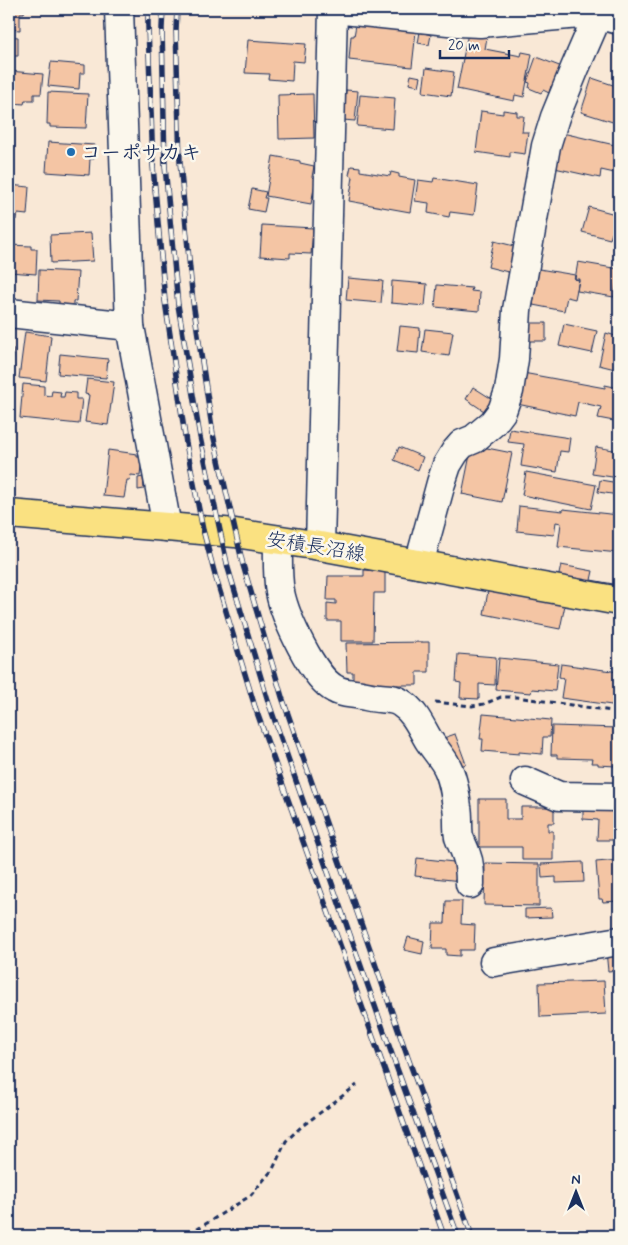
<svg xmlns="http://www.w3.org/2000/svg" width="628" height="1245" viewBox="0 0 628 1245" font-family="Mynerve,'Klee One',sans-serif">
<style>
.building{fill:#f4c5a4;stroke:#1b2f5e}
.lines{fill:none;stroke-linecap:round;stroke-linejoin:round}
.minor-casing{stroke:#1b2f5e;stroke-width:31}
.major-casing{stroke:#1b2f5e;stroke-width:31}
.path{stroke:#1b2f5e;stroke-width:3;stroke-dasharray:5 4;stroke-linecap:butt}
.minor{stroke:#fbf7ec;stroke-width:28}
.major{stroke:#fae181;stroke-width:28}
.rail-casing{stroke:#1b2f5e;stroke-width:5.5}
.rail{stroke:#fbf7ec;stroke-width:4;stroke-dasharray:11;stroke-linecap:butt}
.poi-dot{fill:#1f6fb2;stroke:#fbf7ec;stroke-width:2}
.labels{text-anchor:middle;stroke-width:5;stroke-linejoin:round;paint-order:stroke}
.poi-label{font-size:20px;font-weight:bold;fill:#1b2f5e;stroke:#fbf7ec;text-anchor:start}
.street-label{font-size:20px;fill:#1b2f5e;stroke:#fbf7ec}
</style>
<rect width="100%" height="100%" fill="#f9e8d6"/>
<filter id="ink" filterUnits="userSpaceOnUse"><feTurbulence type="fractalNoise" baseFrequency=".02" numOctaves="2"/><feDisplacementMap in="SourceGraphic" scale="10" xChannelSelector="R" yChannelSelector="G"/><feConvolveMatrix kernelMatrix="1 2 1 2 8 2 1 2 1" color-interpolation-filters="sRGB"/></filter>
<g filter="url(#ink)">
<path class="building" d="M 9,9 L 25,9 L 24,13 L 20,13 L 20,30 L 9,29 Z
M 356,25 L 416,31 L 412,67 L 349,60 L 351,36 L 354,36 Z
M 420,32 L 431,35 L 429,45 L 418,43 Z
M 468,33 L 487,37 L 485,49 L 521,56 L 522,52 L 532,54 L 524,97 L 515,95 L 514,101 L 457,89 Z
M 9,36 L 18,37 L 18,56 L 9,56 Z
M 248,40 L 306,44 L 304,62 L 293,61 L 292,81 L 268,79 L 269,74 L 245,73 Z
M 536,57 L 562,67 L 555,88 L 551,86 L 549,93 L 543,90 L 541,93 L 529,88 L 530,83 L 527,82 Z
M 51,62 L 85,65 L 85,73 L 80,73 L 79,89 L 48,86 Z
M 426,68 L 454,72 L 451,96 L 423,92 Z
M 9,71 L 43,74 L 41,94 L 34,94 L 34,100 L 25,100 L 24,104 L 12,103 L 11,108 L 9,108 Z
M 411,75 L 421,77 L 419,86 L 409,84 Z
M 592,78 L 619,87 L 619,124 L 581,112 Z
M 346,90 L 358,91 L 355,121 L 343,120 Z
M 48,92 L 88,94 L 86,128 L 50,127 L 50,124 L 47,124 Z
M 313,94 L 314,138 L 279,139 L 278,95 Z
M 360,95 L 395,98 L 393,129 L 357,126 Z
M 503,110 L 517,112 L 517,116 L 524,116 L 522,132 L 528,132 L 525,154 L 510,152 L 510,157 L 476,152 L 481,111 L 503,114 Z
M 558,132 L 619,146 L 619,174 L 601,170 L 600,178 L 550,167 Z
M 48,142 L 95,145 L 94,159 L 90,159 L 89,175 L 46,172 Z
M 273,156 L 300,161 L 300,163 L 314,166 L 312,177 L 316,178 L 311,204 L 266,196 Z
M 351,166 L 360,167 L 360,171 L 390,176 L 391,172 L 399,174 L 399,177 L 415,180 L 410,212 L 349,201 L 353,177 L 349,175 Z
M 434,178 L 478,185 L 474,215 L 450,212 L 449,217 L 428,213 L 429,203 L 415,201 L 418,180 L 433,182 Z
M 9,185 L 29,187 L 27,215 L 18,214 L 17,219 L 9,219 Z
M 252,189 L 266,192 L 264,198 L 267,198 L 264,212 L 248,209 Z
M 589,207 L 619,215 L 619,235 L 612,233 L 610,239 L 582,232 Z
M 262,225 L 313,228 L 311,254 L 290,253 L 290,258 L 260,256 Z
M 91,233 L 93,261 L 51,263 L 50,235 Z
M 494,241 L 518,247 L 512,273 L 488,267 Z
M 9,245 L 31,246 L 31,249 L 37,249 L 36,274 L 9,272 Z
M 578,262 L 619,269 L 614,297 L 577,291 L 579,279 L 575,279 Z
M 539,269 L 575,275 L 574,279 L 579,280 L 575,299 L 567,297 L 564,311 L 533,305 Z
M 39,270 L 78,272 L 76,301 L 73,301 L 73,305 L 59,304 L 59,301 L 38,300 Z
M 348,278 L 383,281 L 381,303 L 346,300 Z
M 392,281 L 427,284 L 425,306 L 391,303 Z
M 437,285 L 472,288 L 471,291 L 480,292 L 479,311 L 435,307 Z
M 522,323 L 546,323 L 546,341 L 522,341 Z
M 564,324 L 597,331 L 592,353 L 559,346 Z
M 400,326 L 420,328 L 418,353 L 397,351 Z
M 425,329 L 453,332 L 449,356 L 422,352 Z
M 25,332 L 51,336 L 46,381 L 19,378 Z
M 606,333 L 619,337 L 619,370 L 599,365 Z
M 9,349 L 14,349 L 9,395 Z
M 60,354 L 108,359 L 106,378 L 58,374 Z
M 523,373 L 605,388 L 605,385 L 619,388 L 619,422 L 598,418 L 601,407 L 578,402 L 575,416 L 517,404 Z
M 87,379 L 114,382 L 108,425 L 85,422 L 89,395 L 85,394 Z
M 23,384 L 44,386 L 44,395 L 51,396 L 52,391 L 61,392 L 60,397 L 64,397 L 65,392 L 76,393 L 76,399 L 82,399 L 79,424 L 20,418 Z
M 473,387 L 492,399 L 484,411 L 466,399 Z
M 510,429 L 570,438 L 568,452 L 560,451 L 557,472 L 521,466 L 524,444 L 508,442 Z
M 472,445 L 512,453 L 502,502 L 462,494 Z
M 399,447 L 423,457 L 418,470 L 394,460 Z
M 596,447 L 619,451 L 619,478 L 592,474 Z
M 108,450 L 137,454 L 137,457 L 142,457 L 140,476 L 131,475 L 130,480 L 127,480 L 124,498 L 103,496 Z
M 526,472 L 596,485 L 591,509 L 522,495 Z
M 143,477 L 144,489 L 138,490 L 138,478 Z
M 600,480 L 619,483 L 619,495 L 598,492 Z
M 519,506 L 563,511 L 563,509 L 619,515 L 619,553 L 558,547 L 561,523 L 556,522 L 554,535 L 517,531 Z
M 561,565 L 593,571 L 591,580 L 619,585 L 619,591 L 558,579 Z
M 364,570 L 385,570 L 385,593 L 374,593 L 373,641 L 341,641 L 341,621 L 327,621 L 327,603 L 336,604 L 336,600 L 327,600 L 328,576 L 364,576 Z
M 488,591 L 565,605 L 560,629 L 484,614 Z
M 429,642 L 429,672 L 417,672 L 417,685 L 397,685 L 397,688 L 353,688 L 353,672 L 347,672 L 346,643 Z
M 458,654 L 496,657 L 495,685 L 479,684 L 479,699 L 460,698 L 461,683 L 456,682 Z
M 499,658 L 558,664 L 555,691 L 532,689 L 531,693 L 496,690 Z
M 561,664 L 619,672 L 619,706 L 561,698 L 564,678 L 559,677 Z
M 483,714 L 551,720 L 550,737 L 543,737 L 542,754 L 519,752 L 519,754 L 482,751 L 483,739 L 480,739 Z
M 552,726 L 619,728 L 619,754 L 617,754 L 616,766 L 598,765 L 598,763 L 591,763 L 592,759 L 557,758 L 557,755 L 551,755 Z
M 455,734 L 466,764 L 461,766 L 471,793 L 462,796 L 441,739 Z
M 479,799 L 506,799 L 506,819 L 521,819 L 521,807 L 554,807 L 554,823 L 548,823 L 548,831 L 553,831 L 553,860 L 522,860 L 522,847 L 479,847 Z
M 583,805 L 619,806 L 619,840 L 597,840 L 598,820 L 583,819 Z
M 417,858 L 463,863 L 461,881 L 415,876 Z
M 619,860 L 619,901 L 603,902 L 602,899 L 599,899 L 596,862 Z
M 583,862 L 584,882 L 556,883 L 556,877 L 542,878 L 541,864 Z
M 485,863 L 539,864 L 539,906 L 484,905 Z
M 446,901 L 462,901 L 461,924 L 475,925 L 474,950 L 460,950 L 460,956 L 446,955 L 446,949 L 432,949 L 433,923 L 445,923 Z
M 551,908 L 552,917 L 525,918 L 525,909 Z
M 408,937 L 424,941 L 422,954 L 404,950 Z
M 619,949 L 619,970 L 608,971 L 606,951 Z
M 604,981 L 606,1014 L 540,1017 L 539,983 Z"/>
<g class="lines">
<defs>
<path id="minor" d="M 119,9 L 130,326 L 167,527
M 334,9 L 458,22 L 480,23 L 580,14 L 604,16 L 619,20
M 9,313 L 130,326
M 278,540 C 278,557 277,575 280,592 C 285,617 313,678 335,689 C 343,694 352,693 361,695 C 367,696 373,698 379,698 C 388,699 394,698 401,703 C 414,711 420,725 428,739 C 433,747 440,755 445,763 C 453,776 455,793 457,807 C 459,817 457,827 459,837 C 461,843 464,848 466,854 C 470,864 470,874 470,884
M 320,546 L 333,9
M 419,564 L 441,483 L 447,465 L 455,452 L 462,444 L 474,439 L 493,423 L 502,411 L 509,391 L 514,359 L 517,310 L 546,146 L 555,117 L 575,68 L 598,15
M 525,781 L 559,796 L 619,797
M 494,962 L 619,941"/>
<path id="major" d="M 9,514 L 167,527 L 235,533 L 320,546 L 619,601"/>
</defs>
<use href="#minor" class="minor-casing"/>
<use href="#major" class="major-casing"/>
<path class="path" d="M 435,702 L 472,706 L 484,704 L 501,697 L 516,697 L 619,712
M 191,1236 L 196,1230 L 250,1196 L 273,1169 L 286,1141 L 301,1127 L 357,1085"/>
<use href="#minor" class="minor"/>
<use href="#major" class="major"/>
<defs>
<path id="rail" d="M 148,9 L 148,27 L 153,166 L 165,301 L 186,443 L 203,530 L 215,575 L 255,707 L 444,1236
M 163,9 L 162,28 L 165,166 L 178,305 L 200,437 L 228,568 L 268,701 L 395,1063 L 458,1236
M 177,9 L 176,30 L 180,162 L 193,302 L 213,434 L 243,565 L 282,697 L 408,1058 L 472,1236"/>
</defs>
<use href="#rail" class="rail-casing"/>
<use href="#rail" class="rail"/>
</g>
</g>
<circle class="poi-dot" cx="71" cy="152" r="5"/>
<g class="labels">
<g class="poi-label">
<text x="81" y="159">コーポサカキ</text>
</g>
<g class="street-label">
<text transform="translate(316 546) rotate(9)" y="7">安積長沼線</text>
</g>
</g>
<rect width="628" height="1245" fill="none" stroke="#fbf7ec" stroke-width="30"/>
<rect x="15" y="15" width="598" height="1215" fill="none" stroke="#1b2f5e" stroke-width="2" filter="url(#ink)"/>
<g transform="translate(576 1192)" stroke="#fbf7ec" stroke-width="4" paint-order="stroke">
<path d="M0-4L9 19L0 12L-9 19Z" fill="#1b2f5e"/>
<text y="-8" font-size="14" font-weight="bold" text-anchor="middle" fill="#1b2f5e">N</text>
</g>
<path d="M440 50v8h69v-8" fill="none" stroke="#1b2f5e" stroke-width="2.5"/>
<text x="448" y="50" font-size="15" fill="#1b2f5e" stroke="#fbf7ec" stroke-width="4" paint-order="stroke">20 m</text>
</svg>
